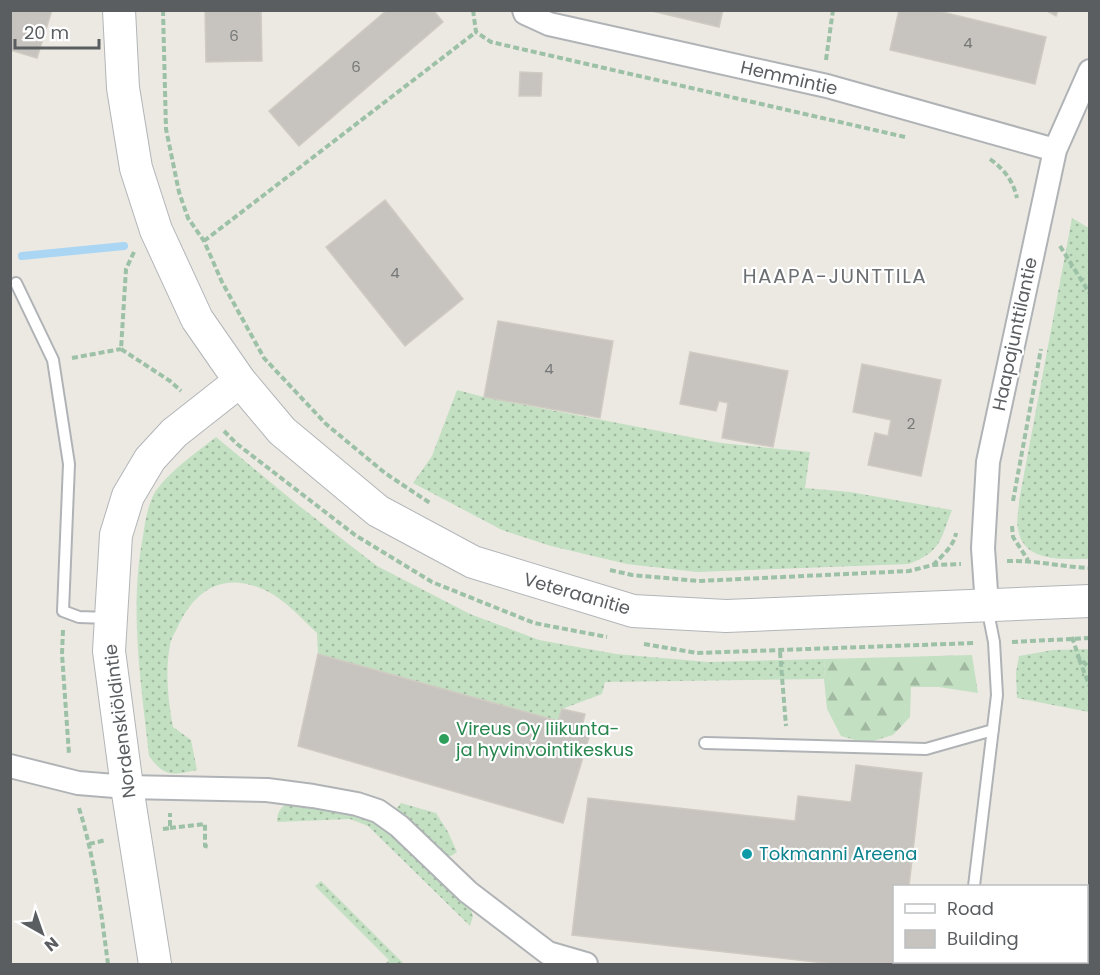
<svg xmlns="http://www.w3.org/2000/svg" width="1100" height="975" viewBox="0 0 1100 975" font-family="Poppins,sans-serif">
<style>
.grass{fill:url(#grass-dots)}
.forest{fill:url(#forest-firs)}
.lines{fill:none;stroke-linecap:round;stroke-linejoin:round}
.stream{stroke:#aad6f4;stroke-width:8}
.building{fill:#c7c4bf;stroke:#d0cbc2;stroke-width:1.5}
.lane-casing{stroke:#b0b3b6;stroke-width:14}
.street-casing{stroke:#b0b3b6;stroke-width:26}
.secondary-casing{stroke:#b2b5b8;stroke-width:34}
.path{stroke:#9cc1a6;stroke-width:4;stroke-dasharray:6 3;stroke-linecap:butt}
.lane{stroke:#fff;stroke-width:10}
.street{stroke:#fff;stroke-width:22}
.secondary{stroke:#fff;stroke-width:32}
.leisure-dot{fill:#2e9e5b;stroke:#fff;stroke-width:2}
.culture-dot{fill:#0f9aa8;stroke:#fff;stroke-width:2}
.labels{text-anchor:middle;stroke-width:4.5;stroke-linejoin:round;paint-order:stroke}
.number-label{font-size:15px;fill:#767878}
.street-label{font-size:18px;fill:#5b5e61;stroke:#fff}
.leisure-label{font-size:18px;fill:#27864d;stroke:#fff;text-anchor:start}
.culture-label{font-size:18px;fill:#0d838f;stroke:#fff;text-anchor:start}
.neighbourhood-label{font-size:20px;letter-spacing:1.5px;fill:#6c7073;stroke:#fff}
</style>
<defs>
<pattern id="grass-dots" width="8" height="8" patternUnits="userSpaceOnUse" patternTransform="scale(1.5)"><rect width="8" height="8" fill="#c3e0c2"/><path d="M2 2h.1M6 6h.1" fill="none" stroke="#a1b9a1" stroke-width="1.8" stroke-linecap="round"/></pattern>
<pattern id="forest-firs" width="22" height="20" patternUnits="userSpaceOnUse" patternTransform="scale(1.5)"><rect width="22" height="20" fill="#c3e0c2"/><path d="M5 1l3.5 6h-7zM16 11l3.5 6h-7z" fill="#a1b9a1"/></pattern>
</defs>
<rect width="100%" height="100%" fill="#ece9e3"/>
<path class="grass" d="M 1072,218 L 1089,228 L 1089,559 C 1064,559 1023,563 1018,529 C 1016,521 1019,509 1019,501 Z
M 457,390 L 484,397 L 721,443 L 810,452 L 805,488 L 850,492 L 952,510 C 940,540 942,551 909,564 L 697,572 L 627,564 L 551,546 L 502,530 L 413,483 L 432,456 Z
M 216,437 L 298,505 L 377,566 L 470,614 L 539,640 L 616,654 L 708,662 L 825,659 L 824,679 L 605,682 L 602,694 L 562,709 L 558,721 L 318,654 L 317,633 C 300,617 283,597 260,588 C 222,573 196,590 179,624 C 176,631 171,638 170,645 C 165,672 168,701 173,727 L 191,740 L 197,770 C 173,775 165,778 149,756 C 141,683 129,609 143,536 C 145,522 148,504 155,492 C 170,470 196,453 216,437 Z
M 1089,649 L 1089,712 L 1017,698 L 1016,673 L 1019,656 L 1053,650 Z
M 290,802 L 345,811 L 383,826 L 468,902 L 473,916 L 470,926 L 368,826 L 350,819 L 277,822 C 277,812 281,806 290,802 Z
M 401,803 L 436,813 L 448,832 L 457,852 L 451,856 L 440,854 L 397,814 L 397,808 Z
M 321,881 L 404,964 L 385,964 L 389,960 L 315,886 Z"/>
<path class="forest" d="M 972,655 L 978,693 L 939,687 L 911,687 L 910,717 L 893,735 L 866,743 L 841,736 L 827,709 L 824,679 L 825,659 Z"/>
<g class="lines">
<path class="stream" d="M 22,256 L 124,246"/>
</g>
<path class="building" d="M 13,10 L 52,10 L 37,58 L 10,50 L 10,18 Z
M 205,10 L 261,10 L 262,61 L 206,62 Z
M 387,10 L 433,10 L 443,22 L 299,146 L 269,111 Z
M 648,10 L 723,10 L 719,27 Z
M 899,10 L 934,10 L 1046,37 L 1035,84 L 890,50 Z
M 1045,10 L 1058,10 L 1056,16 Z
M 520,72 L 542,73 L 541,96 L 519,96 Z
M 385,200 L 463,299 L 405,346 L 326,247 Z
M 498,321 L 613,341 L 600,418 L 484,397 Z
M 690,352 L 788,371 L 773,447 L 722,438 L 728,403 L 719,401 L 716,411 L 680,404 Z
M 862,364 L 941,380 L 921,476 L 868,465 L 875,433 L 888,436 L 891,420 L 853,412 Z
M 318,654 L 558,721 L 562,709 L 585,714 L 581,730 L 591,731 L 563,823 L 298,746 Z
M 856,765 L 922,773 L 909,886 L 894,886 L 894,962 L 1086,962 L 1086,952 L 1090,952 L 1090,964 L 834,964 L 572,935 L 588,798 L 795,821 L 798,796 L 851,802 Z"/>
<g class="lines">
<defs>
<path id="lane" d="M 16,283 L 53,360 L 69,464 L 63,611 L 79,617 L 108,618
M 705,743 L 926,749 L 993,730
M 974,886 L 997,695 L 994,642 L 987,607
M 1086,921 L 1090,921"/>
<path id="street" d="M 524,10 L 525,13 L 549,24 L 827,86 L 1055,150
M 987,606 L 983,548 L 988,462 L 1055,150 L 1090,71
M 10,766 L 78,783 L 127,787 L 267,790 L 313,796 L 357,804 L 378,811 L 399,826 L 468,892 L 548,953 L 586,964"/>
<path id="secondary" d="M 119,10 L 123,88 L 136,168 L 156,230 L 197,319 L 240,381 L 282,431 L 378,511 L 473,562 L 633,611 L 726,616 L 1090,601
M 155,964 L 127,787 L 109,651 L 116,535 L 128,496 L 150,459 L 174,433 L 240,381"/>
</defs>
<use href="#lane" class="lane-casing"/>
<use href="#street" class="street-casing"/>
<use href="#secondary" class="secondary-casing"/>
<path class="path" d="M 163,10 L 166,129 L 179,192 L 188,218 L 204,241 L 222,282 L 264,358 L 326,424 L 385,473 L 430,503
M 473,10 L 476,32 L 491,42 L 905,137
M 826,60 L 833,10
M 990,159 C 1005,170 1013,181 1017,198
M 204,241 L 476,32
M 1060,246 L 1090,294
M 134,252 L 126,269 L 121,349 L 170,381 L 181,391
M 72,358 L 121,349
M 224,431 L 237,444 L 355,535 L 432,582 L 534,623 L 607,637
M 1013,501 L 1041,349
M 1012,526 L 1013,537 L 1028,560
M 1007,561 C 1035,560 1062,567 1090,568
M 933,565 C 942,556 954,546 956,533
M 610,570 L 632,575 L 699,581 L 909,571 L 933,565 L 961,564
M 63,630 L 62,654 L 69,754
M 1072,637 L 1079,658 L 1090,668
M 1012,642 L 1090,638
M 644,644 L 697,653 L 975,643
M 780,652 L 786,726
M 1079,659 L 1090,687
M 79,808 C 95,859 101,912 108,964
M 170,828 L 205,824 L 205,846 L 209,847
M 163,829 L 170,828 L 170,813
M 89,844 L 106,840"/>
<use href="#lane" class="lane"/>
<use href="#street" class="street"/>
<use href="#secondary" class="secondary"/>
</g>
<circle class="leisure-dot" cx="444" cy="739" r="6"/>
<circle class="culture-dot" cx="747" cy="854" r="6"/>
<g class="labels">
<g class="number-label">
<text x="234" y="41">6</text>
<text x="968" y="48">4</text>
<text x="356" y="72">6</text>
<text x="395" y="278">4</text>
<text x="549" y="374">4</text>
<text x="911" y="429">2</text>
</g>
<g class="street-label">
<text transform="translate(789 78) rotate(13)" y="6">Hemmintie</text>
<text transform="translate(1015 334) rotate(-78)" y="6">Haapajunttilantie</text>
<text transform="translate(577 594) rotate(16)" y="6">Veteraanitie</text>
<text transform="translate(120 721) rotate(-97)" y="6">Nordenskiöldintie</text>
</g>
<g class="leisure-label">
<text x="456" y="735">Vireus Oy liikunta-<tspan x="456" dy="21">ja hyvinvointikeskus</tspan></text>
</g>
<g class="culture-label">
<text x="759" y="860">Tokmanni Areena</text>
</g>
<g class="neighbourhood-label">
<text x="835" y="283">HAAPA-JUNTTILA</text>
</g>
</g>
<rect width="1100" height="975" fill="none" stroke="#5b5e61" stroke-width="24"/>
<rect x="893" y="885" width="195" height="78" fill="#ffffff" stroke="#bdbfc0" stroke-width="1.5"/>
<rect x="905" y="904" width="30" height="9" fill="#ffffff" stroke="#bdbfc0" stroke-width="1.5"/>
<text x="947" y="915" font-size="18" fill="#5b5e61">Road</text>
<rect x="905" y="930" width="30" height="18" fill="#c7c4bf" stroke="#bdbfc0" stroke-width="1.5"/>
<text x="947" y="945" font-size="18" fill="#5b5e61">Building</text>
<g transform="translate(42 933) rotate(140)" stroke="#ffffff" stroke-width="4.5" paint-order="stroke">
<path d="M0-4.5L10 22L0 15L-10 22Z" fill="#5b5e61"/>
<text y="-9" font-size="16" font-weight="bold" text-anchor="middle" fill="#5b5e61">N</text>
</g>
<path d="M15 39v9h84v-9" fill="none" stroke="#5b5e61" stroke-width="3"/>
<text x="24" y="39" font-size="18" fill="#5b5e61" stroke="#ffffff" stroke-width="4.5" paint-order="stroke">20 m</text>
</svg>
